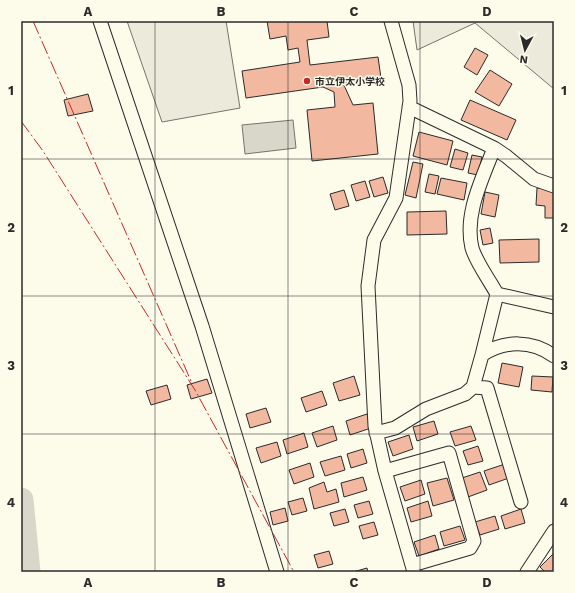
<svg xmlns="http://www.w3.org/2000/svg" width="575" height="593" viewBox="0 0 575 593" font-family="'Work Sans','Noto Sans JP',sans-serif">
<style>
.green{fill:#ecebdb;stroke:#74746e}
.water{fill:#d8d7c9;stroke:#74746e}
.lines{fill:none;stroke-linecap:round;stroke-linejoin:round}
.river{stroke:#d8d7c9;stroke-width:25}
.building{fill:#f2b8a0;stroke:#2b2b2b}
.minor-casing{stroke:#2b2b2b;stroke-width:15}
.minor{stroke:#fdfbea;stroke-width:13}
.power{stroke:#c62828;stroke-width:1;stroke-dasharray:14 3 2 3;stroke-linecap:butt}
.grid{fill:none;stroke:#2b2b2b;stroke-width:1;stroke-opacity:0.55}
.poi-dot{fill:#c62828;stroke:#fdfbea;stroke-width:1.5}
.labels{text-anchor:middle;stroke-width:3;stroke-linejoin:round;paint-order:stroke}
.poi-label{font-size:10px;font-weight:bold;fill:#2b2b2b;stroke:#fdfbea;text-anchor:start}
.neatline{fill:none;stroke:#2b2b2b;stroke-width:1.5}
.grid-label{font-size:13px;text-anchor:middle;font-weight:bold;fill:#2b2b2b}
</style>
<rect width="100%" height="100%" fill="#fdfbea"/>
<path class="green" d="M 127,21 L 226,21 L 240,108 L 162,122 Z
M 413,21 L 554,21 L 554,89 L 475,23 L 417,50 Z"/>
<path class="water" d="M 293,120 L 296,148 L 245,154 L 242,125 Z"/>
<g class="lines">
<path class="river" d="M 21,500 L 28,572"/>
</g>
<path class="building" d="M 267,21 L 327,21 L 329,37 L 307,40 L 310,65 L 378,57 L 381,78 L 343,83 L 353,105 L 373,103 L 378,154 L 312,161 L 307,110 L 335,107 L 334,92 L 323,87 L 246,98 L 242,71 L 300,62 L 298,48 L 288,50 L 286,36 L 270,39 Z
M 475,48 L 488,55 L 477,75 L 464,67 Z
M 490,70 L 512,84 L 499,106 L 475,92 Z
M 88,94 L 93,111 L 68,116 L 64,100 Z
M 470,100 L 516,120 L 507,140 L 461,120 Z
M 419,132 L 453,141 L 447,165 L 413,156 Z
M 455,149 L 468,153 L 463,170 L 450,167 Z
M 472,155 L 482,157 L 478,175 L 468,173 Z
M 413,162 L 423,164 L 416,198 L 405,195 Z
M 429,174 L 439,176 L 435,194 L 425,192 Z
M 383,177 L 388,193 L 374,197 L 369,181 Z
M 441,178 L 467,183 L 464,200 L 437,194 Z
M 365,181 L 370,197 L 356,201 L 351,185 Z
M 537,188 L 554,188 L 554,218 L 545,218 L 545,206 L 536,205 Z
M 344,190 L 349,206 L 335,210 L 330,194 Z
M 485,192 L 499,195 L 495,217 L 481,214 Z
M 446,211 L 447,234 L 407,235 L 407,212 Z
M 490,228 L 493,243 L 483,245 L 480,230 Z
M 539,239 L 539,262 L 500,263 L 499,240 Z
M 502,363 L 523,367 L 519,387 L 498,383 Z
M 354,376 L 360,395 L 339,401 L 333,383 Z
M 532,376 L 553,377 L 552,392 L 531,390 Z
M 207,379 L 212,393 L 191,399 L 187,385 Z
M 167,385 L 171,399 L 151,405 L 146,391 Z
M 322,391 L 327,405 L 306,412 L 301,398 Z
M 266,408 L 271,422 L 250,428 L 246,414 Z
M 367,414 L 371,428 L 350,435 L 346,421 Z
M 434,421 L 438,434 L 417,441 L 413,427 Z
M 333,426 L 337,440 L 317,447 L 312,433 Z
M 471,426 L 476,440 L 455,446 L 450,432 Z
M 304,433 L 308,447 L 287,454 L 283,440 Z
M 409,435 L 413,449 L 393,456 L 388,442 Z
M 277,442 L 281,456 L 261,463 L 256,448 Z
M 478,446 L 483,461 L 468,465 L 463,451 Z
M 363,449 L 367,463 L 351,468 L 347,454 Z
M 341,456 L 345,470 L 325,476 L 320,462 Z
M 310,463 L 314,477 L 294,484 L 289,470 Z
M 505,464 L 509,478 L 489,485 L 484,471 Z
M 480,472 L 487,490 L 468,497 L 462,478 Z
M 363,477 L 367,490 L 344,497 L 341,483 Z
M 447,478 L 454,500 L 433,506 L 427,483 Z
M 421,480 L 425,494 L 405,501 L 400,487 Z
M 324,482 L 327,492 L 336,489 L 339,502 L 314,509 L 309,488 Z
M 303,498 L 307,511 L 292,515 L 288,502 Z
M 369,501 L 373,514 L 358,518 L 354,505 Z
M 428,501 L 432,516 L 411,522 L 407,508 Z
M 285,508 L 288,521 L 273,525 L 270,512 Z
M 345,509 L 349,522 L 334,526 L 330,513 Z
M 521,509 L 525,523 L 505,529 L 501,516 Z
M 495,516 L 499,529 L 480,535 L 475,522 Z
M 374,522 L 378,535 L 363,539 L 359,526 Z
M 460,526 L 465,540 L 444,546 L 440,532 Z
M 435,535 L 439,549 L 419,556 L 414,542 Z
M 329,551 L 333,564 L 318,568 L 314,555 Z
M 554,553 L 554,572 L 545,572 L 540,567 Z
M 367,568 L 368,572 L 353,572 Z"/>
<g class="lines">
<defs>
<path id="minor" d="M 100,21 L 202,326 L 277,572
M 391,21 L 409,85 L 410,101 L 396,198 L 374,240 L 368,286 L 375,426 L 385,471 L 414,572
M 409,107 L 494,148 L 506,156 L 534,179 L 554,186
M 497,294 L 554,307
M 482,355 L 497,294 C 490,281 476,262 472,248 C 464,214 482,180 494,148
M 473,387 L 487,388 L 521,502
M 376,433 L 395,428 L 426,409 L 465,394 L 473,387 L 482,355 C 504,340 532,340 554,356
M 385,471 L 449,453 L 474,541 L 470,548 L 412,565
M 527,572 L 554,531"/>
</defs>
<use href="#minor" class="minor-casing"/>
<use href="#minor" class="minor"/>
<path class="power" d="M 33,21 L 191,381
M 21,121 L 43,151 L 195,390 L 294,572"/>
</g>
<path class="grid" d="M 155,21 L 155,572M 288,21 L 288,572M 420,21 L 420,572M 21,159 L 554,159M 21,296 L 554,296M 21,434 L 554,434"/>
<circle class="poi-dot" cx="307" cy="81" r="4"/>
<g class="labels">
<g class="poi-label">
<text x="315" y="85">市立伊太小学校</text>
</g>
</g>
<rect width="575" height="593" fill="none" stroke="#fdfbea" stroke-width="44"/>
<g transform="translate(525 50) rotate(187)" stroke="#fdfbea" stroke-width="3" paint-order="stroke">
<path d="M0-3L7 15L0 10L-7 15Z" fill="#2b2b2b"/>
<text y="-6" font-size="11" font-weight="bold" text-anchor="middle" fill="#2b2b2b">N</text>
</g>
<rect x="22" y="22" width="531" height="549" class="neatline"/>
<g class="grid-label">
<text x="88" y="16">A</text>
<text x="221" y="16">B</text>
<text x="354" y="16">C</text>
<text x="487" y="16">D</text>
<text x="11" y="95">1</text>
<text x="564" y="95">1</text>
<text x="11" y="232">2</text>
<text x="564" y="232">2</text>
<text x="11" y="370">3</text>
<text x="564" y="370">3</text>
<text x="11" y="507">4</text>
<text x="564" y="507">4</text>
<text x="88" y="587">A</text>
<text x="221" y="587">B</text>
<text x="354" y="587">C</text>
<text x="487" y="587">D</text>
</g>
</svg>
